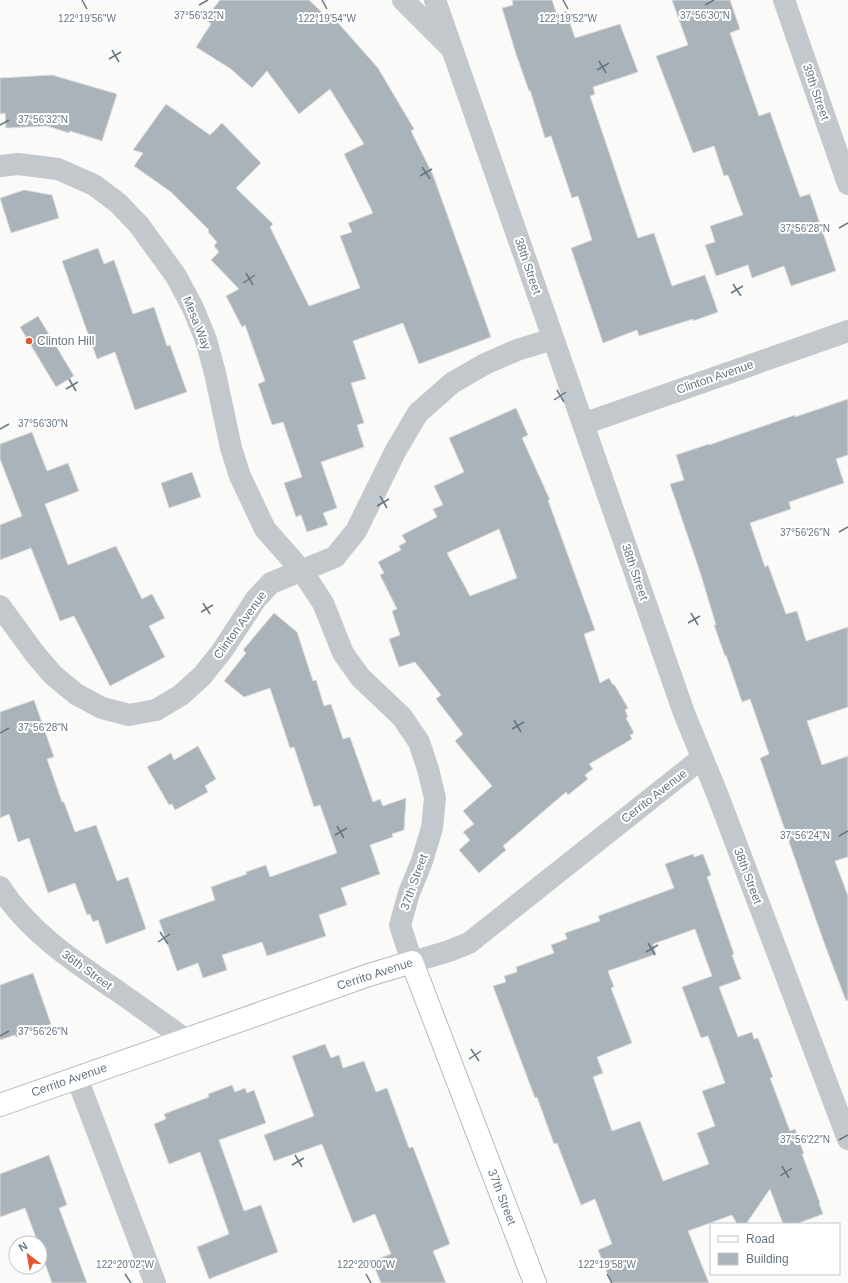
<svg xmlns="http://www.w3.org/2000/svg" width="848" height="1283" viewBox="0 0 848 1283" font-family="Arial,sans-serif">
<style>
.building{fill:#aab3b9;stroke:#dcdcda;fill-rule:evenodd}
.lines{fill:none;stroke-linecap:round;stroke-linejoin:round}
.secondary-casing{stroke:#b3babf;stroke-width:24}
.street{stroke:#c3c8cc;stroke-width:22}
.secondary{stroke:#fff;stroke-width:22}
.ticks{fill:none;stroke:#657683;stroke-width:1.5}
.poi-dot{fill:#e4572e;stroke:#fff;stroke-width:1.5}
.labels{text-anchor:middle;stroke-width:4;stroke-linejoin:round;paint-order:stroke}
.street-label{font-size:12px;fill:#657683;stroke:#fff}
.poi-label{font-size:12px;fill:#657683;stroke:#fff;text-anchor:start}
.ticks-label{font-size:10px;text-anchor:middle;fill:#657683;stroke:#fff;stroke-width:4;stroke-linejoin:round;paint-order:stroke}
</style>
<rect width="100%" height="100%" fill="#fafaf8"/>
<path class="building" d="M 220,0 L 309,0 L 329,19 L 332,16 L 378,68 L 414,129 L 411,131 L 433,175 L 491,337 L 419,364 L 403,323 L 353,341 L 366,379 L 351,383 L 364,423 L 357,425 L 364,447 L 321,462 L 337,508 L 323,513 L 328,525 L 307,532 L 301,515 L 296,517 L 284,483 L 302,477 L 283,422 L 272,425 L 258,384 L 265,381 L 245,325 L 242,327 L 226,296 L 239,289 L 211,260 L 219,252 L 214,246 L 217,242 L 208,232 L 209,230 L 171,192 L 134,166 L 143,153 L 133,150 L 166,104 L 210,135 L 222,123 L 261,163 L 236,188 L 273,224 L 270,227 L 309,306 L 360,288 L 340,236 L 352,232 L 348,223 L 373,213 L 344,154 L 364,144 L 330,89 L 299,114 L 267,71 L 252,88 L 231,69 L 196,47 L 211,24 L 205,19 Z
M 512,0 L 552,0 L 557,15 L 566,11 L 575,38 L 620,24 L 638,72 L 593,87 L 595,94 L 590,96 L 638,238 L 654,233 L 672,286 L 705,275 L 718,312 L 693,321 L 693,319 L 639,336 L 637,330 L 603,343 L 571,248 L 592,240 L 578,196 L 572,198 L 551,136 L 545,138 L 530,90 L 529,91 L 516,54 L 502,8 L 513,5 Z
M 672,0 L 730,0 L 740,29 L 730,33 L 759,116 L 770,112 L 800,197 L 810,194 L 836,271 L 791,286 L 784,266 L 752,278 L 748,265 L 716,276 L 705,245 L 715,242 L 710,226 L 743,215 L 728,175 L 724,176 L 714,146 L 693,153 L 656,56 L 688,45 Z
M 52,75 L 117,94 L 102,141 L 70,131 L 69,133 L 47,126 L 6,128 L 5,113 L 0,114 L 0,78 Z
M 24,190 L 52,195 L 59,218 L 11,233 L 0,198 Z
M 98,248 L 104,264 L 114,260 L 133,314 L 154,307 L 167,346 L 170,345 L 187,392 L 135,410 L 115,352 L 97,359 L 62,261 Z
M 38,316 L 74,376 L 56,387 L 20,327 Z
M 848,399 L 848,455 L 836,459 L 844,483 L 789,502 L 791,509 L 750,523 L 765,567 L 768,565 L 786,614 L 797,611 L 806,641 L 848,627 L 848,707 L 807,721 L 822,765 L 848,756 L 848,857 L 835,861 L 848,896 L 848,1000 L 846,1001 L 822,937 L 760,758 L 769,754 L 750,699 L 742,702 L 726,655 L 725,656 L 714,625 L 716,625 L 700,572 L 670,484 L 684,480 L 676,455 L 709,444 L 709,445 L 795,415 L 795,417 Z
M 516,408 L 528,435 L 522,438 L 550,500 L 548,500 L 595,630 L 584,634 L 600,683 L 609,678 L 613,685 L 614,684 L 628,708 L 625,710 L 628,717 L 626,718 L 634,733 L 630,735 L 632,739 L 589,764 L 593,769 L 585,775 L 588,779 L 568,795 L 566,792 L 503,846 L 506,850 L 479,873 L 459,850 L 470,840 L 463,832 L 474,824 L 463,811 L 492,786 L 455,741 L 463,734 L 436,699 L 441,695 L 415,662 L 399,667 L 389,639 L 400,635 L 392,611 L 397,609 L 380,575 L 384,573 L 378,562 L 401,550 L 399,546 L 406,542 L 402,535 L 437,517 L 433,509 L 443,505 L 434,486 L 464,472 L 449,438 ZM 499,529 L 517,578 L 470,596 L 447,553 Z
M 32,432 L 47,471 L 68,463 L 79,491 L 45,504 L 68,565 L 116,546 L 142,599 L 152,594 L 165,618 L 149,626 L 165,657 L 110,686 L 74,616 L 60,621 L 31,548 L 0,560 L 0,525 L 22,516 L 0,459 L 0,444 Z
M 192,472 L 201,497 L 169,508 L 161,483 Z
M 274,613 L 297,632 L 313,681 L 316,680 L 324,706 L 331,704 L 343,739 L 350,737 L 373,802 L 380,799 L 383,806 L 406,798 L 404,830 L 392,834 L 393,837 L 370,845 L 380,874 L 341,888 L 347,905 L 319,915 L 326,936 L 267,956 L 262,942 L 222,955 L 227,970 L 203,978 L 198,963 L 177,971 L 159,920 L 215,900 L 211,887 L 247,874 L 246,872 L 266,865 L 270,877 L 337,853 L 320,805 L 314,807 L 294,747 L 290,748 L 270,688 L 244,697 L 224,681 L 246,653 L 243,650 Z
M 34,700 L 54,757 L 47,759 L 62,802 L 64,802 L 75,832 L 96,825 L 117,881 L 128,877 L 146,929 L 106,944 L 98,920 L 93,922 L 90,914 L 87,915 L 75,883 L 48,893 L 29,838 L 18,842 L 9,814 L 0,818 L 0,712 Z
M 198,746 L 216,779 L 205,786 L 208,792 L 175,810 L 172,804 L 169,805 L 147,767 L 171,753 L 174,760 Z
M 693,854 L 694,857 L 703,854 L 711,875 L 707,877 L 734,954 L 732,955 L 741,979 L 719,987 L 738,1037 L 752,1032 L 754,1039 L 758,1038 L 773,1077 L 770,1078 L 790,1131 L 795,1129 L 804,1154 L 802,1154 L 820,1203 L 819,1203 L 823,1214 L 796,1224 L 783,1224 L 770,1189 L 746,1224 L 737,1224 L 732,1215 L 688,1231 L 709,1283 L 611,1283 L 598,1250 L 612,1244 L 595,1199 L 581,1205 L 557,1143 L 554,1144 L 537,1097 L 535,1098 L 493,986 L 506,982 L 504,976 L 517,972 L 516,967 L 554,953 L 551,945 L 567,939 L 565,933 L 600,921 L 598,916 L 674,888 L 665,864 ZM 695,929 L 712,976 L 682,987 L 701,1038 L 708,1036 L 725,1083 L 702,1091 L 715,1126 L 697,1133 L 709,1164 L 663,1181 L 640,1121 L 612,1131 L 593,1077 L 603,1073 L 597,1057 L 632,1043 L 611,988 L 614,987 L 608,971 L 656,954 L 653,944 Z
M 33,973 L 51,1024 L 16,1037 L 15,1035 L 0,1040 L 0,985 Z
M 325,1044 L 331,1058 L 339,1055 L 343,1068 L 364,1061 L 376,1092 L 387,1088 L 409,1148 L 413,1147 L 450,1244 L 433,1251 L 446,1283 L 381,1283 L 372,1261 L 391,1254 L 375,1214 L 353,1223 L 322,1144 L 274,1161 L 264,1135 L 314,1116 L 292,1056 Z
M 232,1085 L 235,1092 L 245,1088 L 247,1093 L 254,1090 L 266,1123 L 219,1140 L 244,1211 L 261,1205 L 278,1252 L 209,1279 L 197,1247 L 229,1234 L 200,1152 L 169,1164 L 154,1124 L 166,1119 L 164,1114 L 209,1097 L 208,1094 Z
M 49,1155 L 67,1205 L 59,1208 L 87,1283 L 52,1283 L 40,1250 L 40,1243 L 38,1243 L 25,1208 L 0,1217 L 0,1174 Z"/>
<g class="lines">
<defs>
<path id="secondary" d="M 0,1105 L 369,975 L 412,962 L 535,1283"/>
</defs>
<use href="#secondary" class="secondary-casing"/>
<path class="street" d="M 403,0 L 449,46
M 435,0 L 684,713 L 718,796 L 848,1139
M 784,0 L 848,184
M 0,166 L 18,164 L 58,169 L 94,185 L 118,203 L 139,225 L 176,276 L 193,308 L 206,340 L 215,373 L 231,448 L 240,476 L 265,529 L 302,571 L 323,603 L 343,653 L 360,677 L 402,717 L 419,742 L 428,769 L 435,798 L 432,828 L 422,861 L 409,893 L 400,925 L 412,962 L 449,951 L 469,943 L 702,758
M 583,424 L 848,331
M 0,606 L 35,654 L 53,675 L 76,694 L 102,708 L 129,715 L 156,710 L 181,695 L 202,676 L 222,651 L 256,599 L 271,583 L 335,557 L 356,531 L 396,450 L 418,413 L 452,383 L 485,364 L 517,350 L 553,339
M 0,887 C 28,931 73,961 116,990 C 139,1006 163,1023 186,1040
M 77,1078 L 155,1283"/>
<use href="#secondary" class="secondary"/>
</g>
<path class="ticks" d="M 82,0 L 87,9M 322,0 L 327,9M 563,0 L 568,9M 199,5 L 208,0M 705,5 L 714,0M 112,50 L 119,62M 109,59 L 121,52M 599,61 L 606,73M 597,70 L 609,63M 0,125 L 9,120M 422,167 L 430,179M 420,176 L 432,169M 839,228 L 848,223M 246,273 L 253,285M 243,283 L 255,275M 733,284 L 741,296M 731,293 L 743,286M 69,379 L 76,391M 66,389 L 78,382M 557,390 L 564,402M 554,400 L 566,392M 0,429 L 9,424M 380,496 L 387,508M 377,506 L 389,499M 839,532 L 848,527M 203,603 L 210,614M 201,612 L 213,605M 691,613 L 698,625M 688,623 L 700,616M 514,720 L 521,732M 512,729 L 524,722M 0,733 L 9,728M 337,826 L 344,838M 335,835 L 347,828M 839,836 L 848,831M 160,932 L 168,944M 158,942 L 170,934M 648,943 L 655,955M 646,952 L 658,945M 0,1036 L 9,1031M 471,1049 L 479,1061M 469,1059 L 481,1051M 839,1140 L 848,1135M 295,1155 L 302,1167M 292,1165 L 304,1158M 782,1166 L 789,1178M 780,1176 L 792,1168M 125,1274 L 131,1283M 366,1274 L 371,1283M 607,1274 L 612,1283"/>
<circle class="poi-dot" cx="29" cy="341" r="4"/>
<g class="labels">
<g class="street-label">
<text transform="translate(816 92) rotate(71)" y="4">39th Street</text>
<text transform="translate(528 266) rotate(71)" y="4">38th Street</text>
<text transform="translate(197 323) rotate(68)" y="4">Mesa Way</text>
<text transform="translate(715 377) rotate(-19)" y="4">Clinton Avenue</text>
<text transform="translate(635 572) rotate(71)" y="4">38th Street</text>
<text transform="translate(240 625) rotate(-54)" y="4">Clinton Avenue</text>
<text transform="translate(654 796) rotate(-38)" y="4">Cerrito Avenue</text>
<text transform="translate(748 876) rotate(69)" y="4">38th Street</text>
<text transform="translate(414 882) rotate(-70)" y="4">37th Street</text>
<text transform="translate(87 970) rotate(36)" y="4">36th Street</text>
<text transform="translate(375 974) rotate(-18)" y="4">Cerrito Avenue</text>
<text transform="translate(69 1080) rotate(-19)" y="4">Cerrito Avenue</text>
<text transform="translate(502 1197) rotate(69)" y="4">37th Street</text>
</g>
<g class="poi-label">
<text x="37" y="345">Clinton Hill</text>
</g>
</g>
<g class="ticks-label">
<text x="199" y="19">37°56'32"N</text>
<text x="705" y="19">37°56'30"N</text>
<text x="87" y="22">122°19'56"W</text>
<text x="327" y="22">122°19'54"W</text>
<text x="568" y="22">122°19'52"W</text>
<text x="43" y="123">37°56'32"N</text>
<text x="805" y="232">37°56'28"N</text>
<text x="43" y="427">37°56'30"N</text>
<text x="805" y="536">37°56'26"N</text>
<text x="43" y="731">37°56'28"N</text>
<text x="805" y="839">37°56'24"N</text>
<text x="43" y="1035">37°56'26"N</text>
<text x="805" y="1143">37°56'22"N</text>
<text x="125" y="1268">122°20'02"W</text>
<text x="366" y="1268">122°20'00"W</text>
<text x="607" y="1268">122°19'58"W</text>
</g>
<rect x="710" y="1223" width="130" height="52" fill="#ffffff" stroke="#c1c8cd"/>
<rect x="718" y="1236" width="20" height="6" fill="#ffffff" stroke="#c1c8cd"/>
<text x="746" y="1243" font-size="12" fill="#657683">Road</text>
<rect x="718" y="1253" width="20" height="12" fill="#aab3b9" stroke="#c1c8cd"/>
<text x="746" y="1263" font-size="12" fill="#657683">Building</text>
<g transform="translate(28 1255) rotate(329)"><circle r="19" fill="#ffffff" stroke="#c1c8cd"/>
<path d="M0-3L7 15L0 10L-7 15Z" fill="#e4572e"/>
<text y="-6" font-size="11" font-weight="bold" text-anchor="middle" fill="#657683">N</text>
</g>
</svg>
